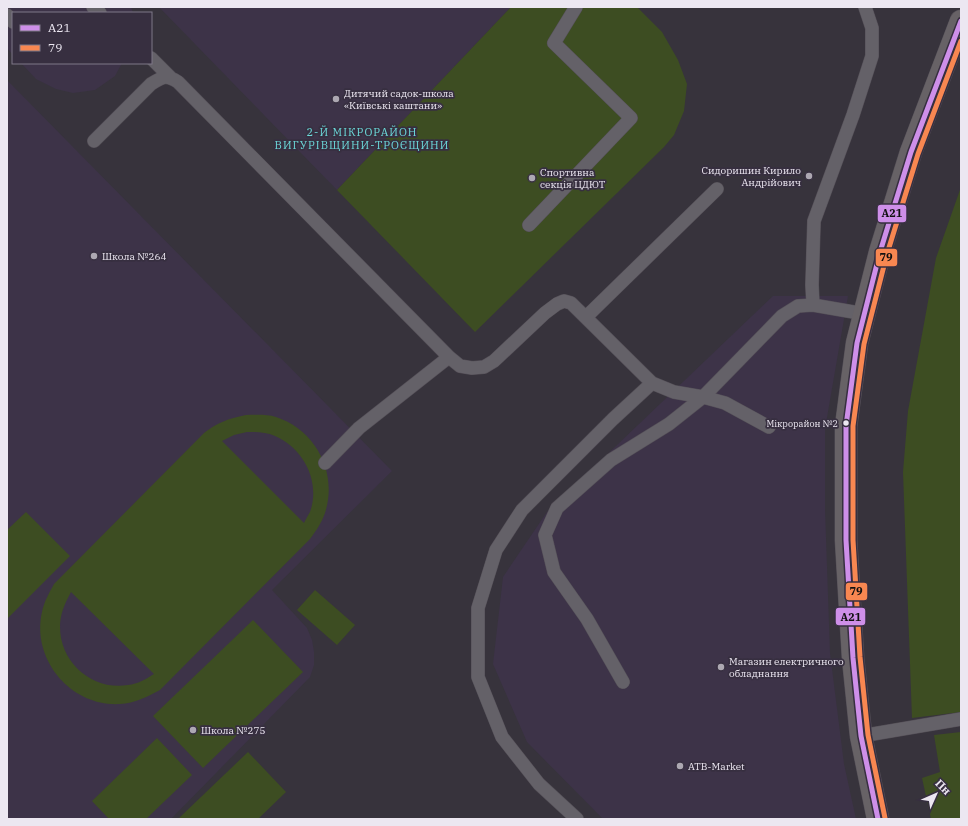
<svg xmlns="http://www.w3.org/2000/svg" width="968" height="826" viewBox="0 0 968 826" font-family="'IBM Plex Serif',serif">
<style>
.built{fill:#3d3348}
.green{fill:#3d4d22;fill-rule:evenodd}
.lines{fill:none;stroke-linecap:round;stroke-linejoin:round}
.lane-casing{stroke:#555058;stroke-width:14}
.secondary-casing{stroke:#555058;stroke-width:23}
.lane{stroke:#646168;stroke-width:13}
.secondary{stroke:#676266;stroke-width:22}
.bus-1-casing{stroke:#372f40;stroke-width:8}
.bus-2-casing{stroke:#372f40;stroke-width:8}
.bus-1{stroke:#ce8fe9;stroke-width:5}
.bus-2{stroke:#f88751;stroke-width:5}
.poi-dot{fill:#ada8b2;stroke:#372f40;stroke-width:1.5}
.bus-dot{fill:#ece7f1;stroke:#372f40;stroke-width:1.5}
.labels{text-anchor:middle;stroke-width:3.5;stroke-linejoin:round;paint-order:stroke}
.bus-label{font-size:9px;fill:#ece7f1;stroke:#372f40;text-anchor:end}
.poi-label{font-size:10px;fill:#ece7f1;stroke:#372f40;text-anchor:start}
.neighbourhood-label{font-size:11px;letter-spacing:1px;fill:#6cd9da;stroke:#372f40}
.line-badge{stroke:#372f40;stroke-width:1.5}
.pale-badge-label{font-size:11px;text-anchor:middle;font-weight:bold;fill:#111}
</style>
<rect width="100%" height="100%" fill="#37333c"/>
<path class="built" d="M 7,7 L 131,7 L 133,13 L 13,13 L 13,55 L 7,48 Z
M 159,7 L 511,7 L 337,190 Z
M 21,63 L 122,63 L 115,76 L 95,90 L 73,93 L 56,89 L 36,79 Z
M 7,80 L 392,471 L 272,590 L 307,628 L 312,640 L 314,652 L 314,665 L 310,677 L 171,819 L 7,819 Z
M 773,296 L 848,296 L 825,429 L 825,509 L 830,653 L 844,764 L 856,819 L 603,819 L 527,742 L 493,664 L 503,577 L 547,512 Z"/>
<path class="green" d="M 511,7 L 637,7 L 662,32 L 678,60 L 687,84 L 684,111 L 674,135 L 664,147 L 475,332 L 337,190 Z
M 961,187 L 961,712 L 912,718 L 903,472 L 908,411 L 936,258 Z
M 246,415 C 256,415 266,414 276,417 C 316,430 338,473 325,513 C 322,522 316,531 310,539 L 160,690 C 147,697 135,703 120,704 C 71,707 31,659 42,612 C 44,602 49,593 54,584 L 204,433 C 219,422 227,419 246,415 ZM 247,432 C 257,432 266,432 275,436 C 303,448 321,481 310,512 C 308,515 306,519 304,523 L 222,441 L 234,435 ZM 71,592 L 154,674 C 146,679 138,684 128,685 C 93,691 60,663 60,627 C 60,614 65,603 71,592 Z
M 26,512 L 70,556 L 7,619 L 7,530 Z
M 315,590 L 355,625 L 337,645 L 297,610 Z
M 253,620 L 303,672 L 203,768 L 153,716 Z
M 961,732 L 961,819 L 931,819 L 922,778 L 940,772 L 934,735 Z
M 157,738 L 192,775 L 146,819 L 109,819 L 92,801 Z
M 248,752 L 286,792 L 258,819 L 178,819 Z"/>
<g class="lines">
<defs>
<path id="lane" d="M 93,7 L 100,13
M 7,15 L 13,22
M 151,58 L 171,78
M 94,141 L 151,84 C 162,77 166,74 178,82 L 449,357 L 460,366 L 472,368 L 484,367 L 494,361 L 545,313 L 557,304 L 564,301 L 571,303 L 652,383 L 674,392 L 703,397 L 725,403 L 769,427
M 529,225 L 631,118 L 554,43 L 576,7
M 813,305 L 812,285 L 814,221 L 853,115 L 872,56 L 872,28 L 865,7
M 586,317 L 717,189
M 325,463 L 359,428 L 449,357
M 623,682 L 587,619 L 554,572 L 545,535 L 557,508 L 611,460 L 669,424 L 703,397 L 782,316 L 798,306 L 813,305 L 865,314
M 861,736 L 961,719
M 577,819 L 539,784 L 502,737 L 478,677 L 478,608 L 496,550 L 522,510 L 613,419 L 652,383"/>
<path id="secondary" d="M 878,819 L 861,736 L 853,658 L 846,540 L 846,426 L 857,343 L 880,252 L 911,152 L 961,21"/>
</defs>
<use href="#lane" class="lane-casing"/>
<use href="#secondary" class="secondary-casing"/>
<use href="#lane" class="lane"/>
<use href="#secondary" class="secondary"/>
<defs>
<path id="bus-1" d="M 878,819 L 861,736 L 853,658 L 846,540 L 846,426 L 857,343 L 880,252 L 911,152 L 961,21"/>
<path id="bus-2" d="M 885,818 L 868,735 L 860,657 L 853,540 L 853,426 L 864,344 L 887,254 L 918,154 L 961,41"/>
</defs>
<use href="#bus-1" class="bus-1-casing"/>
<use href="#bus-2" class="bus-2-casing"/>
<use href="#bus-1" class="bus-1"/>
<use href="#bus-2" class="bus-2"/>
</g>
<g class="poi-dot">
<circle cx="336" cy="99" r="4"/>
<circle cx="809" cy="176" r="4"/>
<circle cx="532" cy="178" r="4"/>
<circle cx="94" cy="256" r="4"/>
<circle cx="721" cy="667" r="4"/>
<circle cx="193" cy="730" r="4"/>
<circle cx="680" cy="766" r="4"/>
</g>
<circle class="bus-dot" cx="846" cy="423" r="3.5"/>
<g class="labels">
<g class="bus-label">
<text x="838" y="427">Мікрорайон №2</text>
</g>
<g class="poi-label">
<text x="344" y="97">Дитячий садок-школа<tspan x="344" dy="12">«Київські каштани»</tspan></text>
<text x="801" y="174" text-anchor="end">Сидоришин Кирило<tspan x="801" dy="12">Андрійович</tspan></text>
<text x="540" y="176">Спортивна<tspan x="540" dy="12">секція ЦДЮТ</tspan></text>
<text x="102" y="260">Школа №264</text>
<text x="729" y="665">Магазин електричного<tspan x="729" dy="12">обладнання</tspan></text>
<text x="201" y="734">Школа №275</text>
<text x="688" y="770">ATB-Market</text>
</g>
<g class="neighbourhood-label">
<text x="362" y="136">2-Й МІКРОРАЙОН<tspan x="362" dy="13">ВИГУРІВЩИНИ-ТРОЄЩИНИ</tspan></text>
</g>
</g>
<g class="line-badge">
<rect x="877" y="204" width="30" height="19" rx="4" fill="#ce8fe9"/>
<rect x="875" y="248" width="23" height="19" rx="4" fill="#f88751"/>
<rect x="845" y="582" width="23" height="19" rx="4" fill="#f88751"/>
<rect x="835" y="607" width="31" height="19" rx="4" fill="#ce8fe9"/>
</g>
<g class="pale-badge-label">
<text x="892" y="217">А21</text>
<text x="886" y="261">79</text>
<text x="856" y="595">79</text>
<text x="851" y="621">А21</text>
</g>
<rect width="968" height="826" fill="none" stroke="#ece7f1" stroke-width="16"/>
<rect x="12" y="12" width="140" height="52" fill="#372f40" stroke="#7f7987"/>
<rect x="20" y="25" width="20" height="6" fill="#ce8fe9" stroke="#7f7987"/>
<text x="48" y="32" font-size="12" fill="#ece7f1">А21</text>
<rect x="20" y="45" width="20" height="6" fill="#f88751" stroke="#7f7987"/>
<text x="48" y="52" font-size="12" fill="#ece7f1">79</text>
<g transform="translate(936 794) rotate(45)" stroke="#372f40" stroke-width="3" paint-order="stroke">
<path d="M0-3L7 15L0 10L-7 15Z" fill="#ece7f1"/>
<text y="-6" font-size="11" font-weight="bold" text-anchor="middle" fill="#ece7f1">Пн</text>
</g>
</svg>
